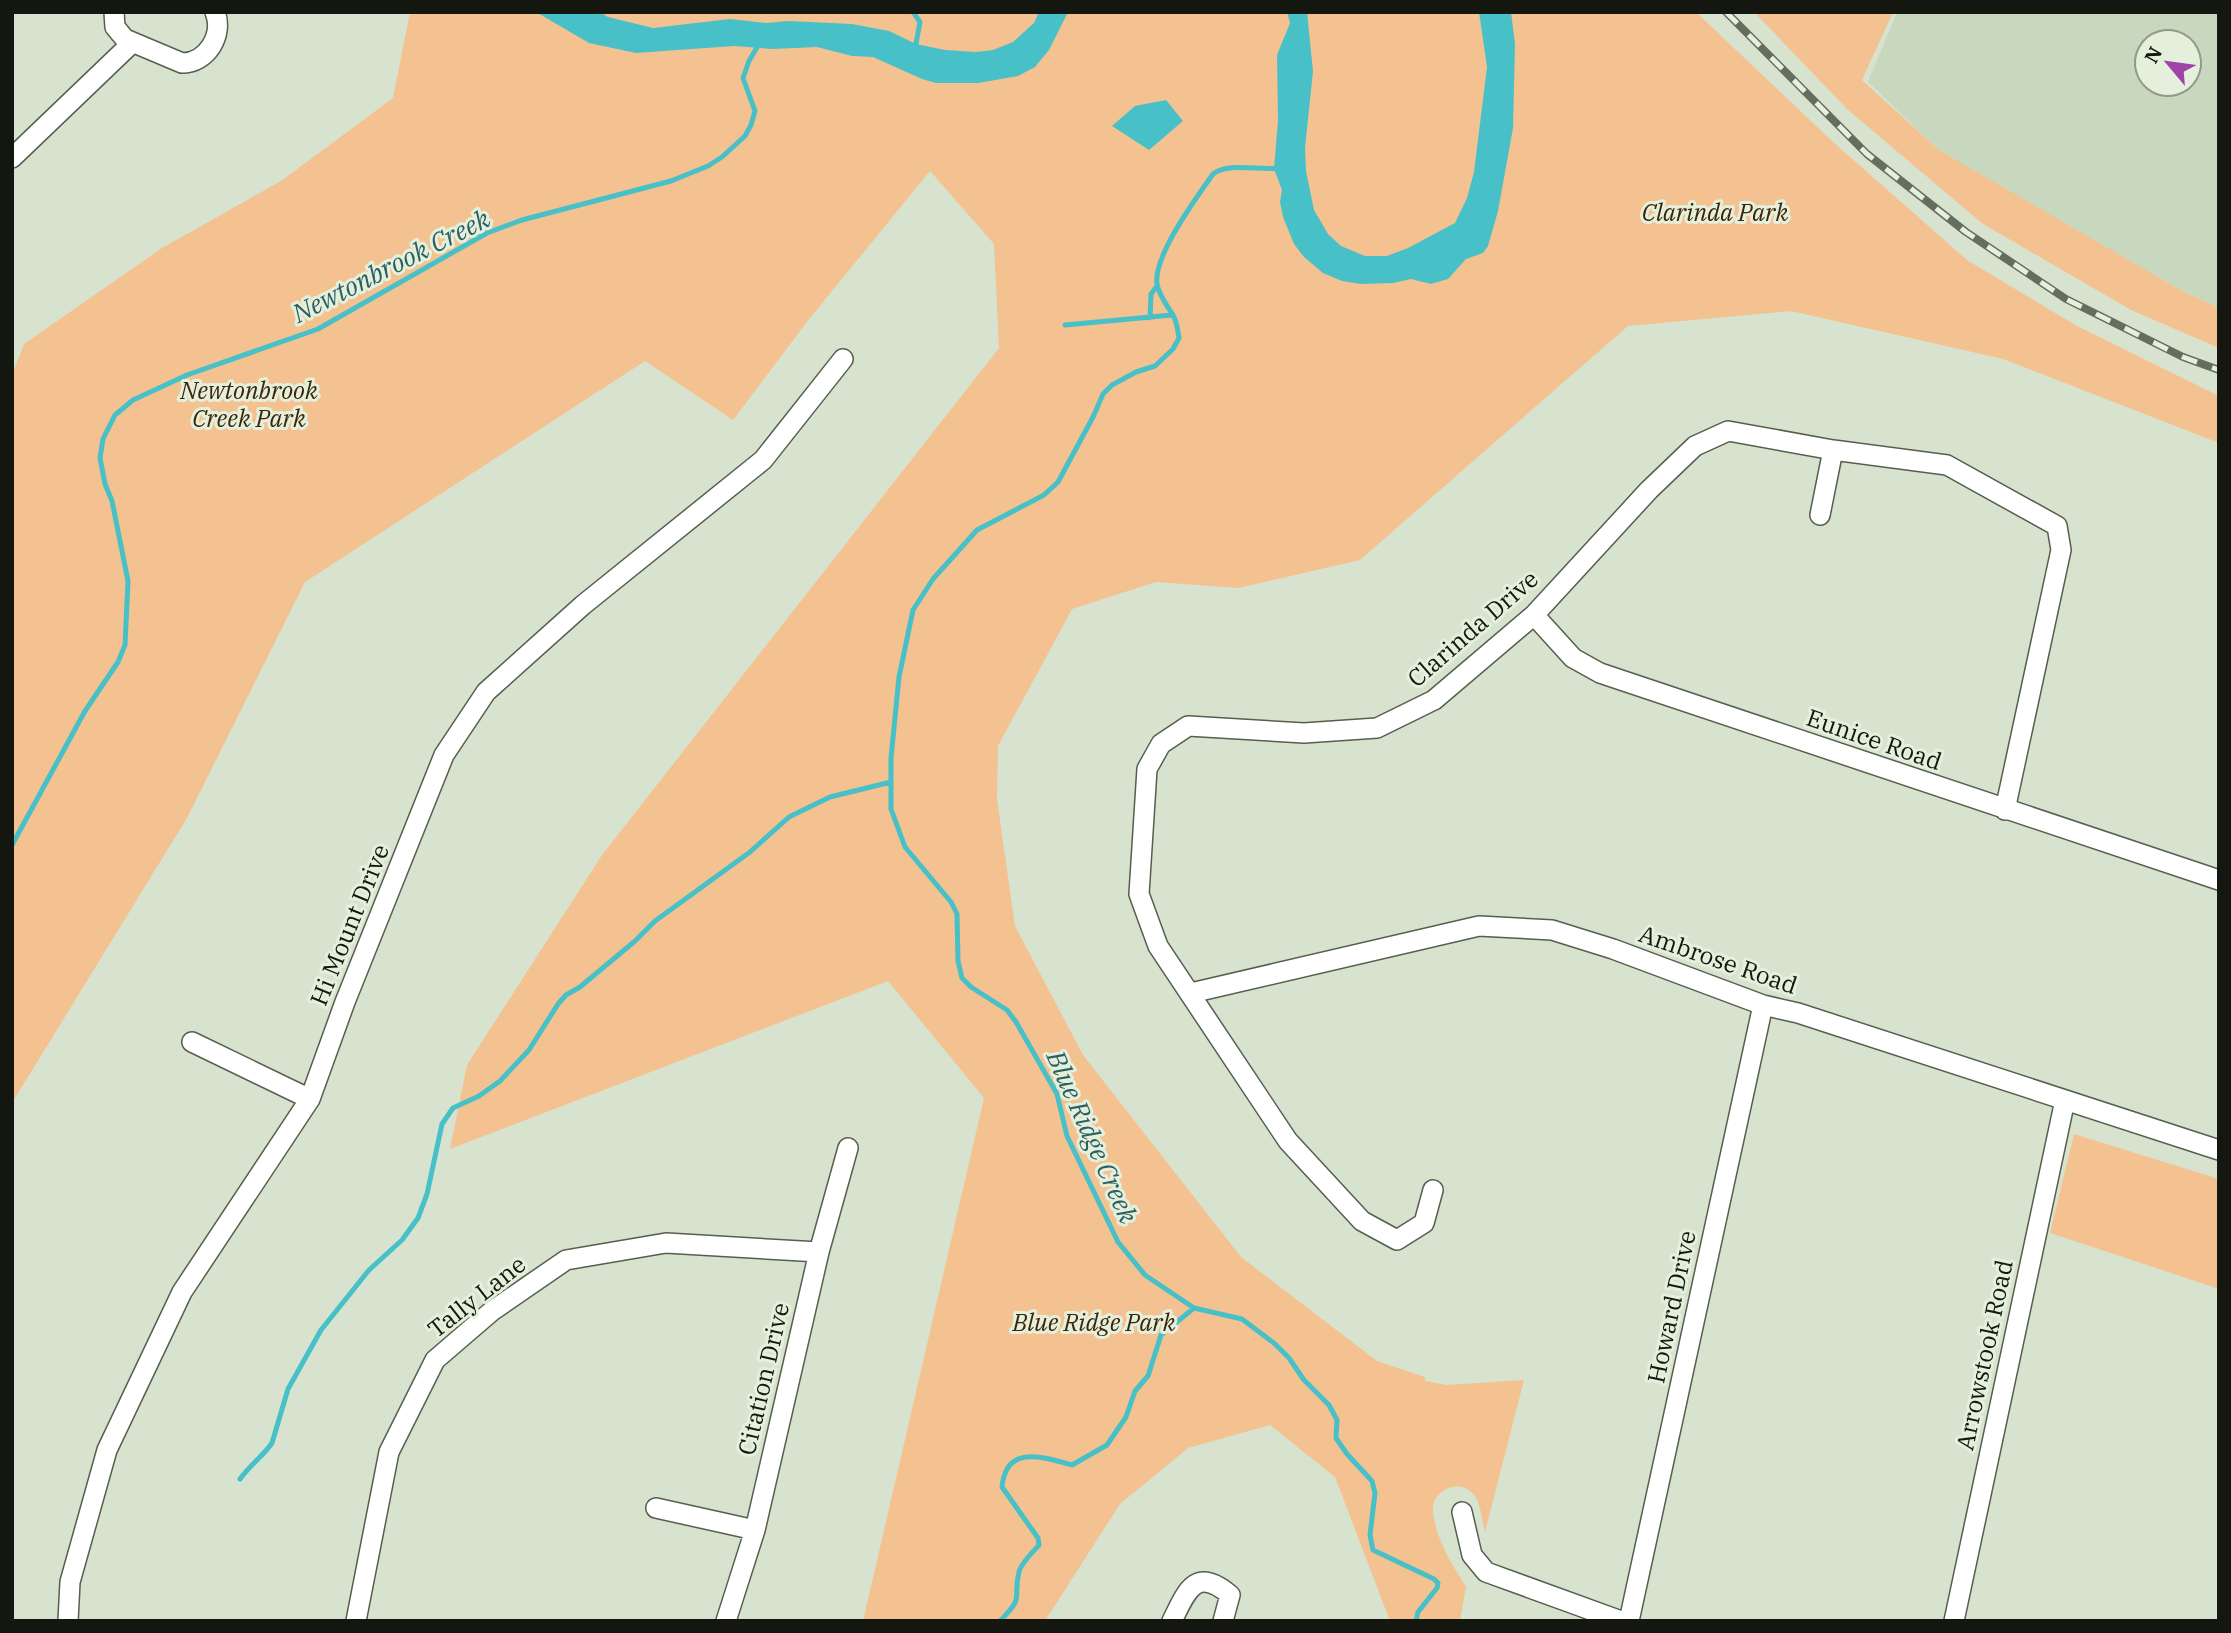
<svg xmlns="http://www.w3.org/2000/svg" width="2231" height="1633" viewBox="0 0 2231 1633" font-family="'IBM Plex Serif',serif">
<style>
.built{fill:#c8d8bf;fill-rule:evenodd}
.green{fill:#f4c290}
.water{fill:#47c0c8}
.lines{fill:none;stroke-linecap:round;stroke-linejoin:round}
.stream{stroke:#47c0c8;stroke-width:5}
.minor-casing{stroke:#545f4e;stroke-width:22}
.minor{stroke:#fff;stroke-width:19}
.rail-casing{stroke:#656c60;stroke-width:8}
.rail{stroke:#e4f0dc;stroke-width:5;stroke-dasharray:16;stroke-linecap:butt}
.labels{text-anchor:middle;stroke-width:6;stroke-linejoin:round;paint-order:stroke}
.park-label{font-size:24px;font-style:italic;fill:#3e250a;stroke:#e4f0dc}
.street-label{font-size:24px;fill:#131710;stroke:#e4f0dc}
.water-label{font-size:26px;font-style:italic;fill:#2c5f62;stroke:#e4f0dc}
</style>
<rect width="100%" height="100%" fill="#d7e3cf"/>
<path class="built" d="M 1897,12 L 2219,12 L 2219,308 L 2182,291 L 2000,187 L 1939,150 L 1868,82 ZM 2147,42 L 2189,42 L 2189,84 L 2147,84 Z"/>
<path class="green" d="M 410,12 L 1696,12 L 1833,142 L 1967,260 L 2077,326 L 2219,396 L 2219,443 L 2003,359 L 1791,311 L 1628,326 L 1360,560 L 1238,588 L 1156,582 L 1072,609 L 998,746 L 997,799 L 1015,926 L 1083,1055 L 1241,1257 L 1377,1361 L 1425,1377 L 1425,1381 L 1447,1385 L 1524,1380 L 1485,1532 C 1482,1521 1481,1504 1474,1495 C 1460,1477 1431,1490 1433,1512 C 1436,1540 1452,1564 1466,1587 L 1460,1621 L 1390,1621 L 1335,1477 L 1270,1425 L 1188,1448 L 1120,1504 L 1045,1621 L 863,1621 L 984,1098 L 888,981 L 450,1149 L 467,1065 L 602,855 L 999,348 L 994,244 L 930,171 L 810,318 L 733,420 L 645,361 L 305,582 L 187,818 L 12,1103 L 12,375 L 24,344 L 162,248 L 281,181 L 393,98 Z
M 1754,12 L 1893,12 L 1862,80 L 1939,150 L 2182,291 L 2219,308 L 2219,348 L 2131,310 L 1983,224 L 1848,110 Z
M 2074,1134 L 2219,1179 L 2219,1289 L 2050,1233 Z"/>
<path class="water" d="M 536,12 L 599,12 L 608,17 L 653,28 L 730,19 L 767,23 L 788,21 L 852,24 L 889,31 L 916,44 L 945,50 L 976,52 L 993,50 L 1013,42 L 1034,23 L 1039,12 L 1068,12 L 1049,50 L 1035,67 L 1018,76 L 978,83 L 936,83 L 922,79 L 873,57 L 852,56 L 817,47 L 772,49 L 734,46 L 636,53 L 589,43 Z
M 1287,12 L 1307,12 L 1313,71 L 1305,148 L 1306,171 L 1314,210 L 1328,234 L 1341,246 L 1365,256 L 1387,256 L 1408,248 L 1455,223 L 1467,198 L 1474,172 L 1487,67 L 1479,12 L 1511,12 L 1515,44 L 1513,128 L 1498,211 L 1488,246 L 1483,253 L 1466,259 L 1448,279 L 1431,284 L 1411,279 L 1393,283 L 1361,284 L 1342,281 L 1323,273 L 1304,257 L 1294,244 L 1283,217 L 1280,202 L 1282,190 L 1274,169 L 1278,120 L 1277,55 L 1290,23 Z
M 1166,100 L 1183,121 L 1149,150 L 1112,126 L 1135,106 Z"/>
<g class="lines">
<path class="stream" d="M 913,12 L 920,22 L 915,49
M 1279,168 C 1259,171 1229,162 1213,174 C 1197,197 1153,256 1157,284 C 1159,296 1169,308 1174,317 C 1177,323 1178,332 1179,338 L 1173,349 L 1155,366 L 1136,372 L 1112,385 L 1103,394 L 1093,417 L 1058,482 L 1044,495 L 977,530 L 933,579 L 913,610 L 899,677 L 891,758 L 891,809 L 905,847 L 951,902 L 957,914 L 958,961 L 962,978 L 971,987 L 1007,1010 L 1016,1022 L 1057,1094 L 1067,1136 L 1118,1242 L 1145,1275 L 1194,1308 L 1242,1319 L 1275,1344 L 1289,1358 L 1304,1380 L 1329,1405 L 1337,1420 L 1336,1438 L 1347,1454 L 1372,1481 L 1375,1493 L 1370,1535 L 1373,1550 L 1434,1579 L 1438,1583 L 1437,1588 L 1418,1612 L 1416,1621
M 1150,318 L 1151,294 L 1157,286
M 1065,325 L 1172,315
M 12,845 L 85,711 L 118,662 L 125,645 L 128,581 L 112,501 L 105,484 L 100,458 L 103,439 L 115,415 L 133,400 L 187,375 L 318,329 L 487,233 L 522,220 L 671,181 L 708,166 L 722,157 L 745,136 L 751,125 L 755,111 L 743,78 L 749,61 L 760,42
M 240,1479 C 250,1465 264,1455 272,1443 L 288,1389 L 321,1330 L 369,1270 L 402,1240 L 418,1218 L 427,1194 L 442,1124 L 453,1108 L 479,1096 L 500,1081 L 529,1050 L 558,1004 L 566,995 L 580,987 L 635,941 L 655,921 L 750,852 L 789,817 L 830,797 L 891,782
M 1000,1621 C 1026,1595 1012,1600 1019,1572 C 1021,1563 1033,1552 1039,1545 L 1038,1538 L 1002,1487 C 1006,1444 1043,1457 1072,1465 L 1107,1445 L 1126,1417 L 1135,1391 L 1148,1376 L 1161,1335 L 1194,1308"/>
<defs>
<path id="minor" d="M 114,12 L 115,27 L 125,39 L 182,63 C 207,63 224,35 215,12
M 12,158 L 132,43
M 1820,515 L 1833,450
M 1534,615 L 1573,658 L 1600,673 L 2219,880
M 1191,993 L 1479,926 L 1552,930 L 1613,949 L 1763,1005 L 1798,1013 L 2219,1150
M 192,1042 L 310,1099
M 1433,1190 L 1424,1223 L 1397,1240 L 1362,1221 L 1288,1141 L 1158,946 L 1139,894 L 1147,769 L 1161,744 L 1188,726 L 1304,733 L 1377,728 L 1434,700 L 1534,615 L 1649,490 L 1695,446 L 1728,431 L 1833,450 L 1947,465 L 2057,526 L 2061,550 L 2005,810
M 656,1508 L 755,1530
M 1462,1512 L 1472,1555 L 1486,1572 L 1621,1621
M 68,1621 L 70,1582 L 107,1450 L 182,1292 L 310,1099 L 345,1002 L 444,755 L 486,692 L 583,605 L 763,460 L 843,359
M 356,1621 L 389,1452 L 435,1360 L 492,1311 L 566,1260 L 666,1243 L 819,1252
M 726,1621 L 755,1530 L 819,1252 L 848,1148
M 1172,1621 C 1187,1590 1196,1566 1230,1595 L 1223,1621
M 1629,1621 L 1763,1005
M 1954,1621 L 2065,1100"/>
</defs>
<use href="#minor" class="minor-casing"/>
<use href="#minor" class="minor"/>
<defs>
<path id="rail" d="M 1726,12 L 1867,154 L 1966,232 L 2066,299 L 2183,357 L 2219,370"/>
</defs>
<use href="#rail" class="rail-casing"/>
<use href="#rail" class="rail"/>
</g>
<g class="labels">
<g class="park-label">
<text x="1715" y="221">Clarinda Park</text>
<text x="249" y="399">Newtonbrook<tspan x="249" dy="28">Creek Park</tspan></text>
<text x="1094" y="1331">Blue Ridge Park</text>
</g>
<g class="street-label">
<text transform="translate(1473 629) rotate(-41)" y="8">Clarinda Drive</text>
<text transform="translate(1874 740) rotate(19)" y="8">Eunice Road</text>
<text transform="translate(350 925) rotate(-68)" y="8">Hi Mount Drive</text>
<text transform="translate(1718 960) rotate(19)" y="8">Ambrose Road</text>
<text transform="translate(477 1297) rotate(-38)" y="8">Tally Lane</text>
<text transform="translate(1672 1307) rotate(-78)" y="8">Howard Drive</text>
<text transform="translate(1985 1355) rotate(-78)" y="8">Arrowstook Road</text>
<text transform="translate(764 1379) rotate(-77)" y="8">Citation Drive</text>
</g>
<g class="water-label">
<text transform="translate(391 266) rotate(-27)" y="9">Newtonbrook Creek</text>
<text transform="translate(1092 1137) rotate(66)" y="9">Blue Ridge Creek</text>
</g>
</g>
<rect width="2231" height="1633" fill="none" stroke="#131710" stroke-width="28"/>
<g transform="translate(2168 63) rotate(299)"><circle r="33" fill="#e4f0dc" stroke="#90998a" stroke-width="2"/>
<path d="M0-5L12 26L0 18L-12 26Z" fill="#a142aa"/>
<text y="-10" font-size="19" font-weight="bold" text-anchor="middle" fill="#131710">N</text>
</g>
</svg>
